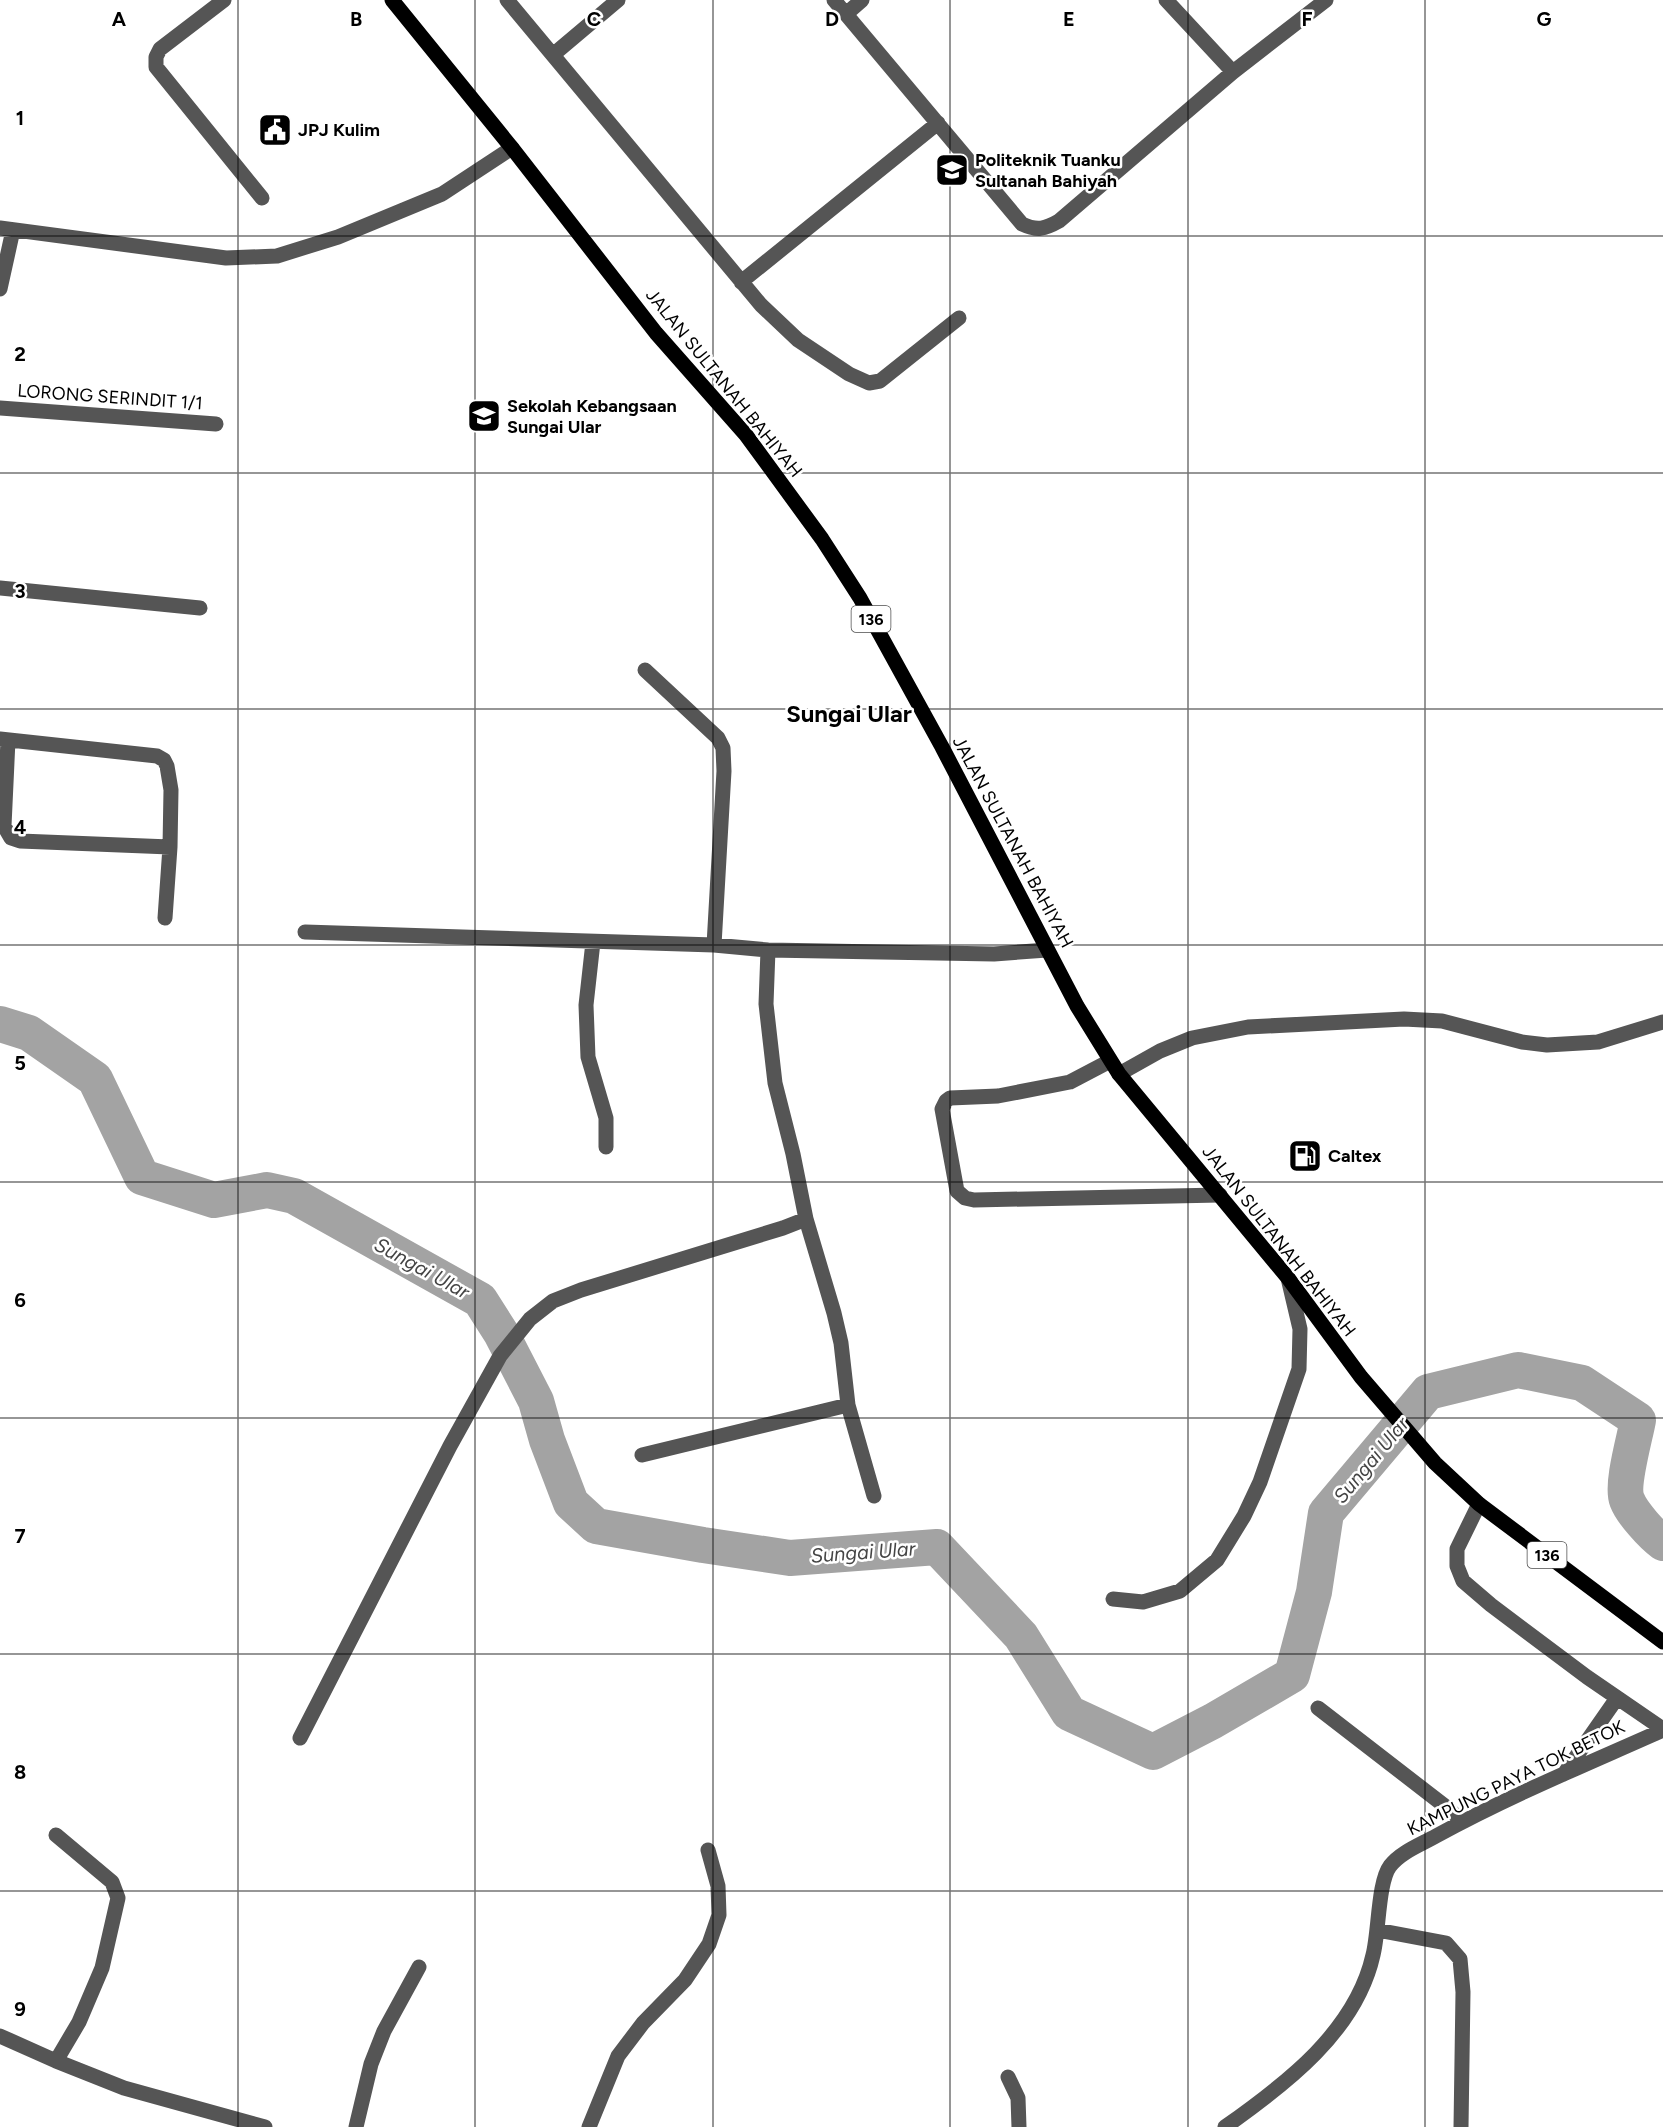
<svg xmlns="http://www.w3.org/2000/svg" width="1663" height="2127" viewBox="0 0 1663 2127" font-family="Figtree,sans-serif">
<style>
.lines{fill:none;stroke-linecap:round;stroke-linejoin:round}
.river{stroke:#a3a3a3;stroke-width:36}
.minor{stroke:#555;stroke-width:15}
.major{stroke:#000;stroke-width:15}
.grid{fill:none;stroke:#000;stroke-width:1.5;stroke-opacity:0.55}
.labels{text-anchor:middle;stroke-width:5;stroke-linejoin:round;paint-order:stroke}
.shield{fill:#fff;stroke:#4c4c4c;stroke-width:1.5}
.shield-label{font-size:16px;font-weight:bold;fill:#000}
.poi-label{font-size:18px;font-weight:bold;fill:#000;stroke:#fff;text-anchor:start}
.street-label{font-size:18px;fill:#000;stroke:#fff}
.water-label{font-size:20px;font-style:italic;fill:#444;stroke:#fff}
.district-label{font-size:24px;font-weight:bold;fill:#000;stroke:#fff}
.grid-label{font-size:20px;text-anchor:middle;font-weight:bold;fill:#000;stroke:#fff;stroke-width:5;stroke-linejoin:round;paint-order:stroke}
</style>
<rect width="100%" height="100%" fill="#fff"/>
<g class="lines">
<path class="river" d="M 0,1024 L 29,1033 L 95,1079 L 142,1177 L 214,1200 L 267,1190 L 294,1196 L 480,1300 L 501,1333 L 536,1401 L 547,1440 L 571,1503 L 596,1526 L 703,1545 L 790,1558 L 937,1547 L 1021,1636 L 1069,1713 L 1153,1752 L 1213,1721 L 1292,1675 L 1314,1592 L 1326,1513 L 1428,1392 L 1518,1370 L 1582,1383 L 1638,1420 C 1635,1437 1621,1485 1627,1500 C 1632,1513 1652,1535 1663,1543"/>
<path class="minor" d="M 224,0 L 160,49 L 156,57 L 156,67 L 262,198
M 507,0 L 761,305 L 798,340 L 849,374 L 869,383 L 880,381 L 959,318
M 834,0 L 1022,224 C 1037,231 1045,229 1059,221 L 1233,72 L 1326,0
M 1166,0 L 1233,72
M 846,14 L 862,0
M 554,54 L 618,0
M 0,228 L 226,258 L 277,256 L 338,237 L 442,194 L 512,148
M 741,282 L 938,123
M 0,289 L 13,230
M 0,408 L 216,424
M 0,588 L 200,608
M 645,670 L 718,738 L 723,748 L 724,771 L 714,945
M 0,739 L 157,756 L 164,760 L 167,766 L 171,790 L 170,847 L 165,918
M 8,740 L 4,826 L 11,838 L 20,841 L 170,847
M 305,932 L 714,945 L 768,950 L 994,954 L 1047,950
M 593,942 L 586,1005 L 588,1057 L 606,1118 L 606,1147
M 768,950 L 766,1004 L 775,1083 L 793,1154 L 806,1219 L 834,1313 L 841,1343 L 848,1405 L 874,1496
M 1110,1061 L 1070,1082 L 998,1096 L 950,1098 L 946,1101 L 942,1109 L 957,1191 L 965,1198 L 974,1200 L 1220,1195
M 1119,1074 L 1160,1051 L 1192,1038 L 1248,1027 L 1404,1019 L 1442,1021 L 1522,1042 L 1547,1045 L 1598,1042 L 1663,1022
M 642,1455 L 848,1405
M 1479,1504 L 1457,1549 L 1457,1566 L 1463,1581 L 1491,1605 L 1587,1677 L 1663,1729
M 1113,1599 L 1143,1602 L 1180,1591 L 1217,1560 L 1244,1516 L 1260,1482 L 1299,1369 L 1300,1329 L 1288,1278
M 1318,1708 L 1450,1810 L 1462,1822
M 300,1738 L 450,1446 L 500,1356 L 530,1319 L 553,1301 L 581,1290 L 783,1228 L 806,1219
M 1564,1774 L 1617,1698
M 56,1835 L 112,1882 L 118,1898 L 102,1968 L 79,2022 L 56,2061
M 1377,1930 L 1446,1943 L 1460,1959 L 1463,1992 L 1461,2127
M 0,2036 L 56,2061 L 124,2088 L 265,2127
M 1008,2077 L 1018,2098 L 1019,2127
M 356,2127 L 371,2064 L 384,2031 L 419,1967
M 589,2127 L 618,2056 L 643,2023 L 685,1980 L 709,1944 L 719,1915 L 718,1886 L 708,1850
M 1225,2127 C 1286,2084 1356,2031 1373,1955 C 1379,1932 1378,1882 1390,1866 C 1401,1852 1420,1845 1436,1836 C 1509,1796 1587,1764 1663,1730"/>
<path class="major" d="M 392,0 L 512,148 L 656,333 L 746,435 L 822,539 L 860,598 L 942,747 L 1077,1006 L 1119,1074 L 1288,1278 L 1361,1377 L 1435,1463 L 1479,1504 L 1663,1642"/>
</g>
<path class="grid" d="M 238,0 L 238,2127M 475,0 L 475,2127M 713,0 L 713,2127M 950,0 L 950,2127M 1188,0 L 1188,2127M 1425,0 L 1425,2127M 0,236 L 1663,236M 0,473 L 1663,473M 0,709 L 1663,709M 0,945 L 1663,945M 0,1182 L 1663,1182M 0,1418 L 1663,1418M 0,1654 L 1663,1654M 0,1891 L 1663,1891"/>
<defs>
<symbol id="civic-square" viewBox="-11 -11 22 22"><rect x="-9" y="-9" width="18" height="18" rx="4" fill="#000" stroke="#fff"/><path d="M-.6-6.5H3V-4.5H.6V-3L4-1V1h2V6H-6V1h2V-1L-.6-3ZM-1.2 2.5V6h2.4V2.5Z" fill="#fff"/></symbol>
<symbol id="university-square" viewBox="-11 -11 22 22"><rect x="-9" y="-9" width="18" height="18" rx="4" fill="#000" stroke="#fff"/><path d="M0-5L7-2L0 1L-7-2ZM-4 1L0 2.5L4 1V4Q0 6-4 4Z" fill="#fff"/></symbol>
<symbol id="school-square" viewBox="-11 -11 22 22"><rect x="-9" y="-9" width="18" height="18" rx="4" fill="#000" stroke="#fff"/><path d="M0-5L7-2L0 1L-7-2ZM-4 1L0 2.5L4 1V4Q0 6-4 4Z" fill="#fff"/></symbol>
<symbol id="fuel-square" viewBox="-11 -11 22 22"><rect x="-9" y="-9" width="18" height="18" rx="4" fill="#000" stroke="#fff"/><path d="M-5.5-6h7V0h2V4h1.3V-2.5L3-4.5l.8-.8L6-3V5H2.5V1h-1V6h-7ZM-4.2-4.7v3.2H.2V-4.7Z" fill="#fff"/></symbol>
</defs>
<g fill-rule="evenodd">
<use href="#civic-square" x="256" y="111" width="38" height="38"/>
<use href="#university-square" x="933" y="151" width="38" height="38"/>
<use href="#school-square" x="465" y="397" width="38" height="38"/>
<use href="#fuel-square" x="1286" y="1137" width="38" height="38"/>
</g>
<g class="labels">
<g class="shield">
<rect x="851.5" y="606" width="39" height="26" rx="4.5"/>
<rect x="1527.5" y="1542" width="39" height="26" rx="4.5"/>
</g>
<g class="shield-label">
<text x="871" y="625">136</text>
<text x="1547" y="1561">136</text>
</g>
<g class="poi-label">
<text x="298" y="136">JPJ Kulim</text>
<text x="975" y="166">Politeknik Tuanku<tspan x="975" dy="21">Sultanah Bahiyah</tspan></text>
<text x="507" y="412">Sekolah Kebangsaan<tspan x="507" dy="21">Sungai Ular</tspan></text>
<text x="1328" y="1162">Caltex</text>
</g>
<g class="street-label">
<text transform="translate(724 383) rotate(51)" y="6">JALAN SULTANAH BAHIYAH</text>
<text transform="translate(110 397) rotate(4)" y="6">LORONG SERINDIT 1/1</text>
<text transform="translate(1013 842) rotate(62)" y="6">JALAN SULTANAH BAHIYAH</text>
<text transform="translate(1279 1241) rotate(52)" y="6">JALAN SULTANAH BAHIYAH</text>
<text transform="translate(1516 1778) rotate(-26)" y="6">KAMPUNG PAYA TOK BETOK</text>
</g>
<g class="water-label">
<text transform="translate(422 1268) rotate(29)" y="7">Sungai Ular</text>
<text transform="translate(1371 1460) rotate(-50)" y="7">Sungai Ular</text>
<text transform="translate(863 1552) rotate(-4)" y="7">Sungai Ular</text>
</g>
<g class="district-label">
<text x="849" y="722">Sungai Ular</text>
</g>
</g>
<g class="grid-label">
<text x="119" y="26">A</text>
<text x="356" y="26">B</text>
<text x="594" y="26">C</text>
<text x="832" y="26">D</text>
<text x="1069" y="26">E</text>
<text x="1307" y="26">F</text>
<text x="1544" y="26">G</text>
<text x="20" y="125">1</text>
<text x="20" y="361">2</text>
<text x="20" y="598">3</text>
<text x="20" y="834">4</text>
<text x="20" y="1070">5</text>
<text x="20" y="1307">6</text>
<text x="20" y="1543">7</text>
<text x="20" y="1779">8</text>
<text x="20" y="2016">9</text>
</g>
</svg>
